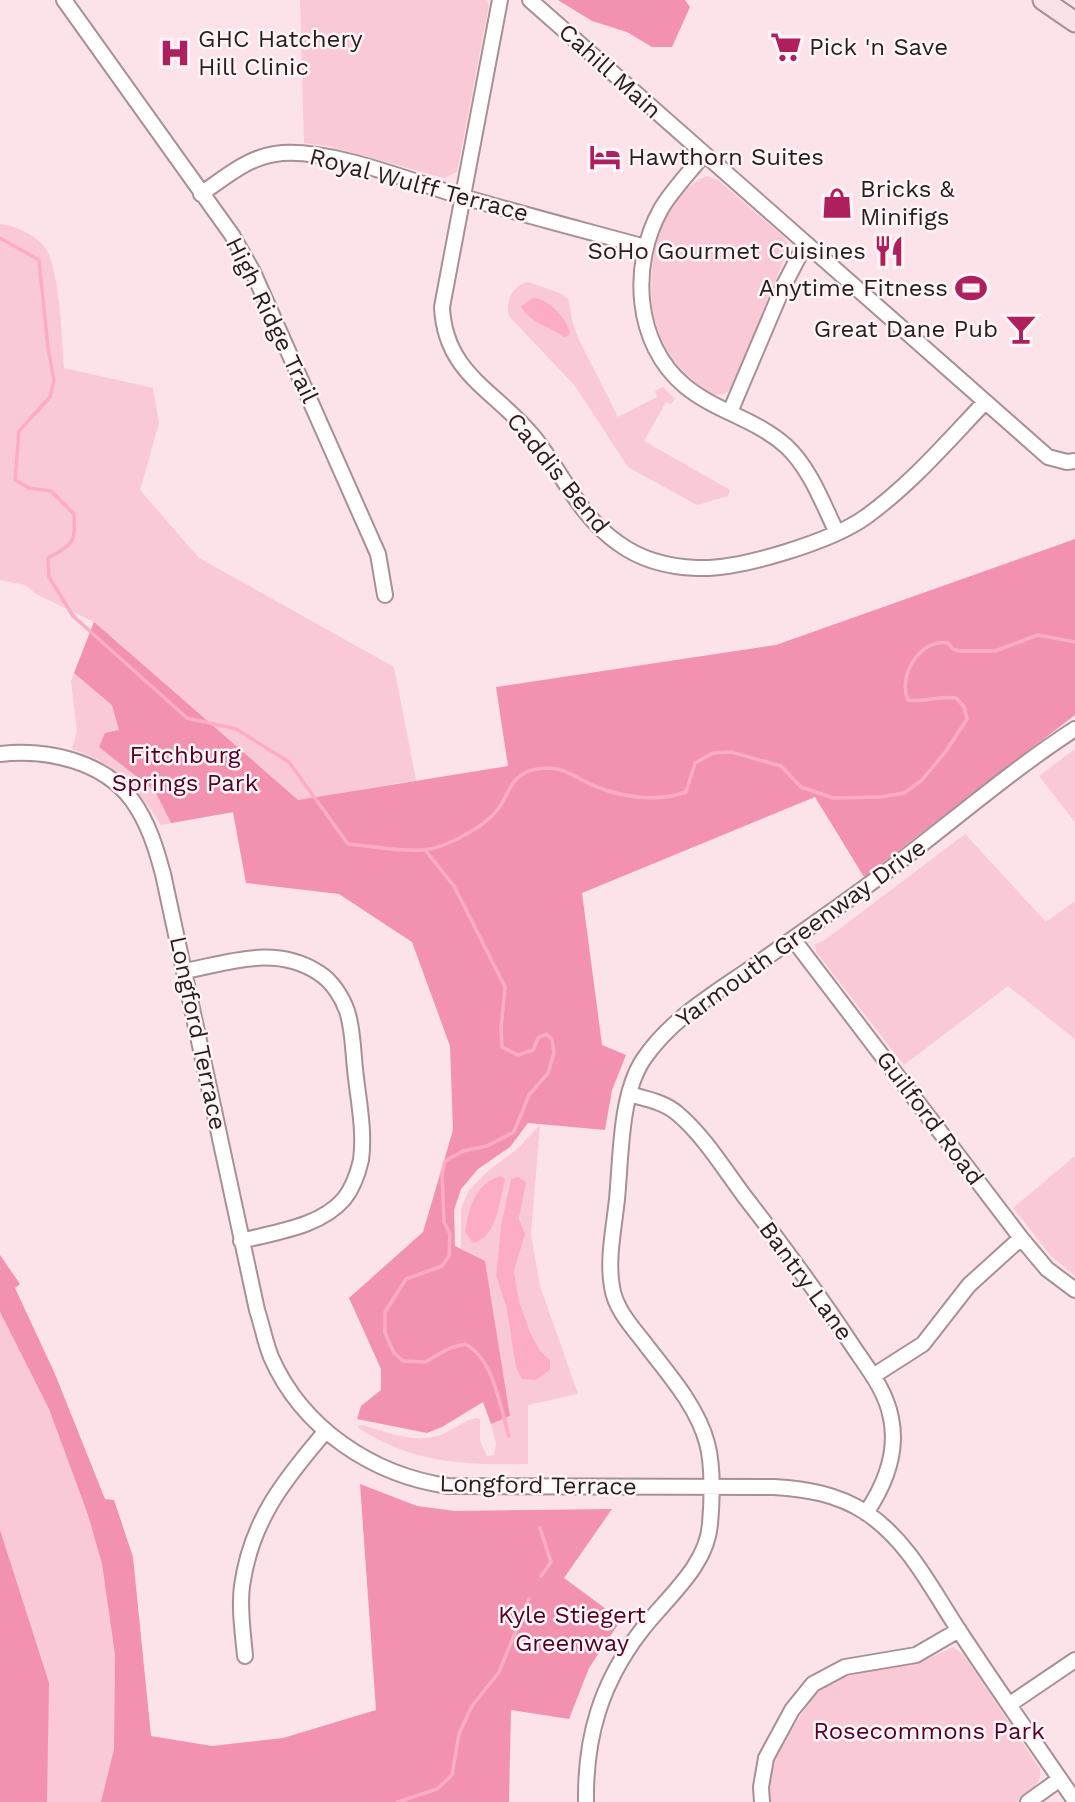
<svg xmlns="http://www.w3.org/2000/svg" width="1075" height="1802" viewBox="0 0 1075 1802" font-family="'Work Sans',sans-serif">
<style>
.green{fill:#fac9d6;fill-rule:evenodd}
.forest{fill:#f292af}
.water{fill:#fcadc4}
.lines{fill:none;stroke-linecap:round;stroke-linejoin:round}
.stream{stroke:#fcadc4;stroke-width:3.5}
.street-casing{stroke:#a79096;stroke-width:18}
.secondary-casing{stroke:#a79096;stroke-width:23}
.street{stroke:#fff;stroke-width:14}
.secondary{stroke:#fce1e9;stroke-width:19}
.labels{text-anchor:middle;stroke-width:5;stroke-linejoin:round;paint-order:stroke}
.poi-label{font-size:24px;fill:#271e20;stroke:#fff5f7;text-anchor:start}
.street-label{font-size:24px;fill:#271e20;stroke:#fff5f7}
.park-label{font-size:24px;fill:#550028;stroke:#fff5f7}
</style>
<rect width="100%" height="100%" fill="#fce3e9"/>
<path class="green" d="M 300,0 L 487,0 L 489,5 L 457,172 L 444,178 L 328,146 L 304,143 Z
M 707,176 L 718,180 L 784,237 L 788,243 L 785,257 L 731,389 L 724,394 L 715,395 C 692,383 672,362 661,338 C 639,290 654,197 707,176 Z
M 0,224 C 15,225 32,234 43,245 C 60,263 62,342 64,368 L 153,388 L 159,423 L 140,490 L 199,558 L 394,667 L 416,780 L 161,825 C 139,789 114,762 72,749 L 77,731 L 71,681 L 94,622 L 36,594 L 25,585 L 0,580 Z
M 528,282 L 560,293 L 568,299 L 573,324 L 580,342 L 618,417 L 657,397 L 655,391 L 663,387 L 675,399 L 671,404 L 666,402 L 644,441 L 730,490 L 728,496 L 697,505 L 628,467 L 575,386 L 509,316 C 505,301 513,285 528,282 Z
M 1075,749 L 1075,822 L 1039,776 Z
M 965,834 L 1046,922 L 1075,901 L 1075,1039 L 1008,986 L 904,1065 L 816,952 L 815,944 L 825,940 Z
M 540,1125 L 531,1235 L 540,1286 L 578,1394 L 528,1405 L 528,1464 C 464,1465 413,1464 357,1427 L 362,1425 C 386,1432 413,1443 437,1436 C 452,1432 463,1420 477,1418 L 480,1419 L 480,1441 L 487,1456 L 494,1455 L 496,1443 L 491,1424 L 510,1416 L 485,1262 L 461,1248 L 461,1208 L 469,1190 L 488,1171 L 516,1150 ZM 511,1180 L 524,1234 L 514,1271 L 519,1301 L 530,1332 L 550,1370 L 536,1380 L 510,1334 L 506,1306 L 496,1276 L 501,1225 Z
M 1075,1156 L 1075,1276 L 1051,1256 L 1013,1208 Z
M 0,1312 L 49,1409 L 88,1515 L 102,1564 L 115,1655 L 114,1749 L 101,1802 L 0,1802 Z
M 953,1647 L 963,1654 L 1040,1769 C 1043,1785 1027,1791 1017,1802 L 771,1802 L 769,1779 L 775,1756 L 815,1693 L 826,1685 L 847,1676 L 925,1660 Z"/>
<path class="forest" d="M 558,0 L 685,0 L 690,7 L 672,47 L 652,47 L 627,32 L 592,21 Z
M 1075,539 L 1075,715 L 864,877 L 815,797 L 582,893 L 602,1045 L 626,1055 L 612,1090 L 605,1130 L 528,1123 L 510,1147 L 478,1169 L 461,1189 L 454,1210 L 455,1246 L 485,1261 L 510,1416 L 491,1424 L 483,1402 L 442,1427 L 427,1433 L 357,1419 L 361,1406 L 381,1390 L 381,1369 L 349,1298 L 423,1232 L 453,1130 L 450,1046 L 412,942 L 339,894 L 246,883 L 233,812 L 171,823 L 155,791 L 99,747 L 105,733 L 119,730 L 112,705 L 74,673 L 94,622 L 298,800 L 508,766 L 496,687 L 776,645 Z
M 0,1255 L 20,1284 L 15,1288 L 55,1374 L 105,1499 L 114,1500 L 133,1557 L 151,1736 L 212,1746 L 283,1738 L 376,1710 L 360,1484 L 417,1506 L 455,1511 L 612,1509 L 564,1578 L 621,1620 L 589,1668 L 569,1719 L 511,1710 L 509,1802 L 101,1802 L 114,1749 L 115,1655 L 102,1564 L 88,1515 L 49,1409 L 0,1312 Z
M 0,1530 L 49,1683 L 47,1802 L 0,1802 Z"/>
<path class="water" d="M 533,298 C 548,298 566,318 570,332 L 568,336 L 564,337 C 549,326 529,323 521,306 Z
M 501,1176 L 505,1179 L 504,1184 C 499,1204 496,1238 473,1243 L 465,1232 C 469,1208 475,1183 501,1176 Z
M 518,1177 L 526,1182 L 519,1218 L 525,1234 L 514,1271 L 519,1301 L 530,1332 L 540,1351 L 550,1360 L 550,1370 L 536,1380 L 522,1379 L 516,1367 L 506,1306 L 496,1276 L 501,1225 L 511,1179 Z"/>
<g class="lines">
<path class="stream" d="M 0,238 L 39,260 L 48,348 L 54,380 L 50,397 L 19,431 L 15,480 L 29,488 L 51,491 L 74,514 C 75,543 75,543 48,558 L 49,577 L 73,616 L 187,718 L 236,729 L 289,762 L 348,844 C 372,846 401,852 424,850 C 445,848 485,827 498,809 C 511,791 510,774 537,769 C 563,764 574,778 597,787 C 625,798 658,802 686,792 L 695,763 L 713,753 L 731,752 L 781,766 L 801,787 L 833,798 L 881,797 L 904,793 L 922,780 L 946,751 L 967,719 L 964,707 L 956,698 C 939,695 923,703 908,700 C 897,675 921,638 948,643 L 953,649 L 959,651 L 995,651 L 1038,635 L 1075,642
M 425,850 L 454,886 L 505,987 L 501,1028 L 502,1047 L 518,1055 L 533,1050 L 538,1038 L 546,1034 L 552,1039 L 554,1053 L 548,1073 L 529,1095 L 514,1132 L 487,1146 L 463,1151 L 445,1161 L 442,1173 L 444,1222 L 450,1234 L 449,1256 L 442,1266 L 406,1279 L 385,1312 L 385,1333 L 394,1353 L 403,1361 L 425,1362 L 450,1348 L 465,1344 C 494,1359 500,1407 509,1436
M 540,1528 L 551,1562 L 541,1576
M 398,1802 L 437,1789 L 452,1775 L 459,1734 L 472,1706 L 499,1672 L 529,1599"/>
<defs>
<path id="street" d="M 64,0 L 232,235 L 253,272 L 378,554 L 385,595
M 500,0 L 442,307 C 445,374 496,391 533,436 C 562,472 579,516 618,543 C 641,560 669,567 697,568 C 740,570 833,541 867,516 C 912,483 947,442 985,402
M 530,0 L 1048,457 L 1067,462 L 1075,461
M 704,154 C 690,172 672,190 661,209 C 630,264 634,344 685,386 C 715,411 756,419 786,446 C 810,468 823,504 837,533
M 201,194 C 224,178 247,158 275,154 C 324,146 411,181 460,196 C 521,214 583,230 645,247
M 730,412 L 783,287 L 799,256 L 808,245
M 0,754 C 46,749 102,760 132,800 C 148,822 156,848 163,874 L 257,1310 C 262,1325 265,1342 271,1357 C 302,1428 372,1475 448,1486 L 774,1487 C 807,1489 837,1494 865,1512 C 908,1540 931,1588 958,1629 C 996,1687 1036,1744 1075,1801
M 793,939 L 1021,1238 L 1047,1269 L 1075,1290
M 185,971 C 231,962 276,945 319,973 C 332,981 342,997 347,1011 C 353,1029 353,1051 355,1069 C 358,1099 365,1130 361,1160 C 358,1173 352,1189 344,1199 C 320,1227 275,1232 241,1241
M 629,1094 C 646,1099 665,1102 678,1114 C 704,1136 724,1169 745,1197 C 783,1246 820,1296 854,1348 C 869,1370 886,1391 891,1418 C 898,1452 885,1485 866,1513
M 873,1376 L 923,1344 L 969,1285 L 1021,1238
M 245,1656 C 243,1633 239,1609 242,1586 C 251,1521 284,1480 325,1432
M 1010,1704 L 1075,1660
M 586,1802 C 585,1737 601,1683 641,1631 C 665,1599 707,1567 710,1524 C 712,1501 713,1465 707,1443 C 697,1406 669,1375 646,1345 C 633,1328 615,1309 612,1287 C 607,1259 614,1228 617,1199 C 621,1158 620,1095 643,1060 C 671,1018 717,992 757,964 C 798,935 839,907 879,877 C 945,828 1007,773 1075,729
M 762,1802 L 761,1787 L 766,1758 L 792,1710 L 813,1684 L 845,1667 L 916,1655 L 959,1630
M 1028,1802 L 1060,1779"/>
<path id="secondary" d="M 1043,0 L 1075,22"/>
</defs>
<use href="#street" class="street-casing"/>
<use href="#secondary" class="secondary-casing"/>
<use href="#street" class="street"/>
<use href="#secondary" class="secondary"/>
</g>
<defs>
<symbol id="supermarket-bare" viewBox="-9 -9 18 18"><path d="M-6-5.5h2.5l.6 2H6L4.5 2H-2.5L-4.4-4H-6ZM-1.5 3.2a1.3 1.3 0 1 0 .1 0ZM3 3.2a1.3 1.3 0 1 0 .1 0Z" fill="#ad205d" stroke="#fff5f7" stroke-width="2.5" paint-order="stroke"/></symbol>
<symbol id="hospital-bare" viewBox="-9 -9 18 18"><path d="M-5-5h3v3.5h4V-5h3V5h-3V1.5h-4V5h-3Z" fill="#ad205d" stroke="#fff5f7" stroke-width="2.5" paint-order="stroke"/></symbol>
<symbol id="hotel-bare" viewBox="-9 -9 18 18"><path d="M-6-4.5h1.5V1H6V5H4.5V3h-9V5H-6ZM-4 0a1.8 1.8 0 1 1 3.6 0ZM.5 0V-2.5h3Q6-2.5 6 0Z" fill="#ad205d" stroke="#fff5f7" stroke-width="2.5" paint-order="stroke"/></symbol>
<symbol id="shop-bare" viewBox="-9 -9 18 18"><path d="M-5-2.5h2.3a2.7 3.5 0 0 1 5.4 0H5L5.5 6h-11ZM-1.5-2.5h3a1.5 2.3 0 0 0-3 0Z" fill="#ad205d" stroke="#fff5f7" stroke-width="2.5" paint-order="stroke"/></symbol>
<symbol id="restaurant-bare" viewBox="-9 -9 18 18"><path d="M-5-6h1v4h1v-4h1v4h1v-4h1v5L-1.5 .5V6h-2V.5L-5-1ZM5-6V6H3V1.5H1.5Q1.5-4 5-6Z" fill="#ad205d" stroke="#fff5f7" stroke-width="2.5" paint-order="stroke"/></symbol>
<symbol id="stadium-bare" viewBox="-9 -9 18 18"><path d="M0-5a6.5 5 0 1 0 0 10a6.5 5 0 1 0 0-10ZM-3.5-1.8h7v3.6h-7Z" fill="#ad205d" stroke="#fff5f7" stroke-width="2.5" paint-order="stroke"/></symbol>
<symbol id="bar-bare" viewBox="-9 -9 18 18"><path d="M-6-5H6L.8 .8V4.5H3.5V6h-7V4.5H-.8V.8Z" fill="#ad205d" stroke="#fff5f7" stroke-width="2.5" paint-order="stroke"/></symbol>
</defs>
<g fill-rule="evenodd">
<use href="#supermarket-bare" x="764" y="25" width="44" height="44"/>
<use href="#hospital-bare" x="153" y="31" width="44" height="44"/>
<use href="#hotel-bare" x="583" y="135" width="44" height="44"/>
<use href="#shop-bare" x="815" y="181" width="44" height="44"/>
<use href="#restaurant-bare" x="867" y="229" width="44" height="44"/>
<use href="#stadium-bare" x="949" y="266" width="44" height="44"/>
<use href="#bar-bare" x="999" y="307" width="44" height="44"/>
</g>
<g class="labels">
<g class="poi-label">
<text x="198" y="47">GHC Hatchery<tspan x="198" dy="28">Hill Clinic</tspan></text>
<text x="809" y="55">Pick 'n Save</text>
<text x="628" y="165">Hawthorn Suites</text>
<text x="860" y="197">Bricks &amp;<tspan x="860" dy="28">Minifigs</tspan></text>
<text x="866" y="259" text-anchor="end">SoHo Gourmet Cuisines</text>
<text x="948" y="296" text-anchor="end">Anytime Fitness</text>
<text x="998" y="337" text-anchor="end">Great Dane Pub</text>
</g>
<g class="street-label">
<text transform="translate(610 71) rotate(42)" y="8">Cahill Main</text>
<text transform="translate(419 185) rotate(15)" y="8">Royal Wulff Terrace</text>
<text transform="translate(272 320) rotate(64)" y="8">High Ridge Trail</text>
<text transform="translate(558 473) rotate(51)" y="8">Caddis Bend</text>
<text transform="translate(801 933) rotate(-36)" y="8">Yarmouth Greenway Drive</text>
<text transform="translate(198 1033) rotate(78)" y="8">Longford Terrace</text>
<text transform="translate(930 1118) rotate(53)" y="8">Guilford Road</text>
<text transform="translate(806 1281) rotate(54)" y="8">Bantry Lane</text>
<text transform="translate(538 1485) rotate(1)" y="8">Longford Terrace</text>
</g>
<g class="park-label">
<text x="185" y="763">Fitchburg<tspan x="185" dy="28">Springs Park</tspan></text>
<text x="572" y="1623">Kyle Stiegert<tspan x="572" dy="28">Greenway</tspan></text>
<text x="929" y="1739">Rosecommons Park</text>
</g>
</g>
</svg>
